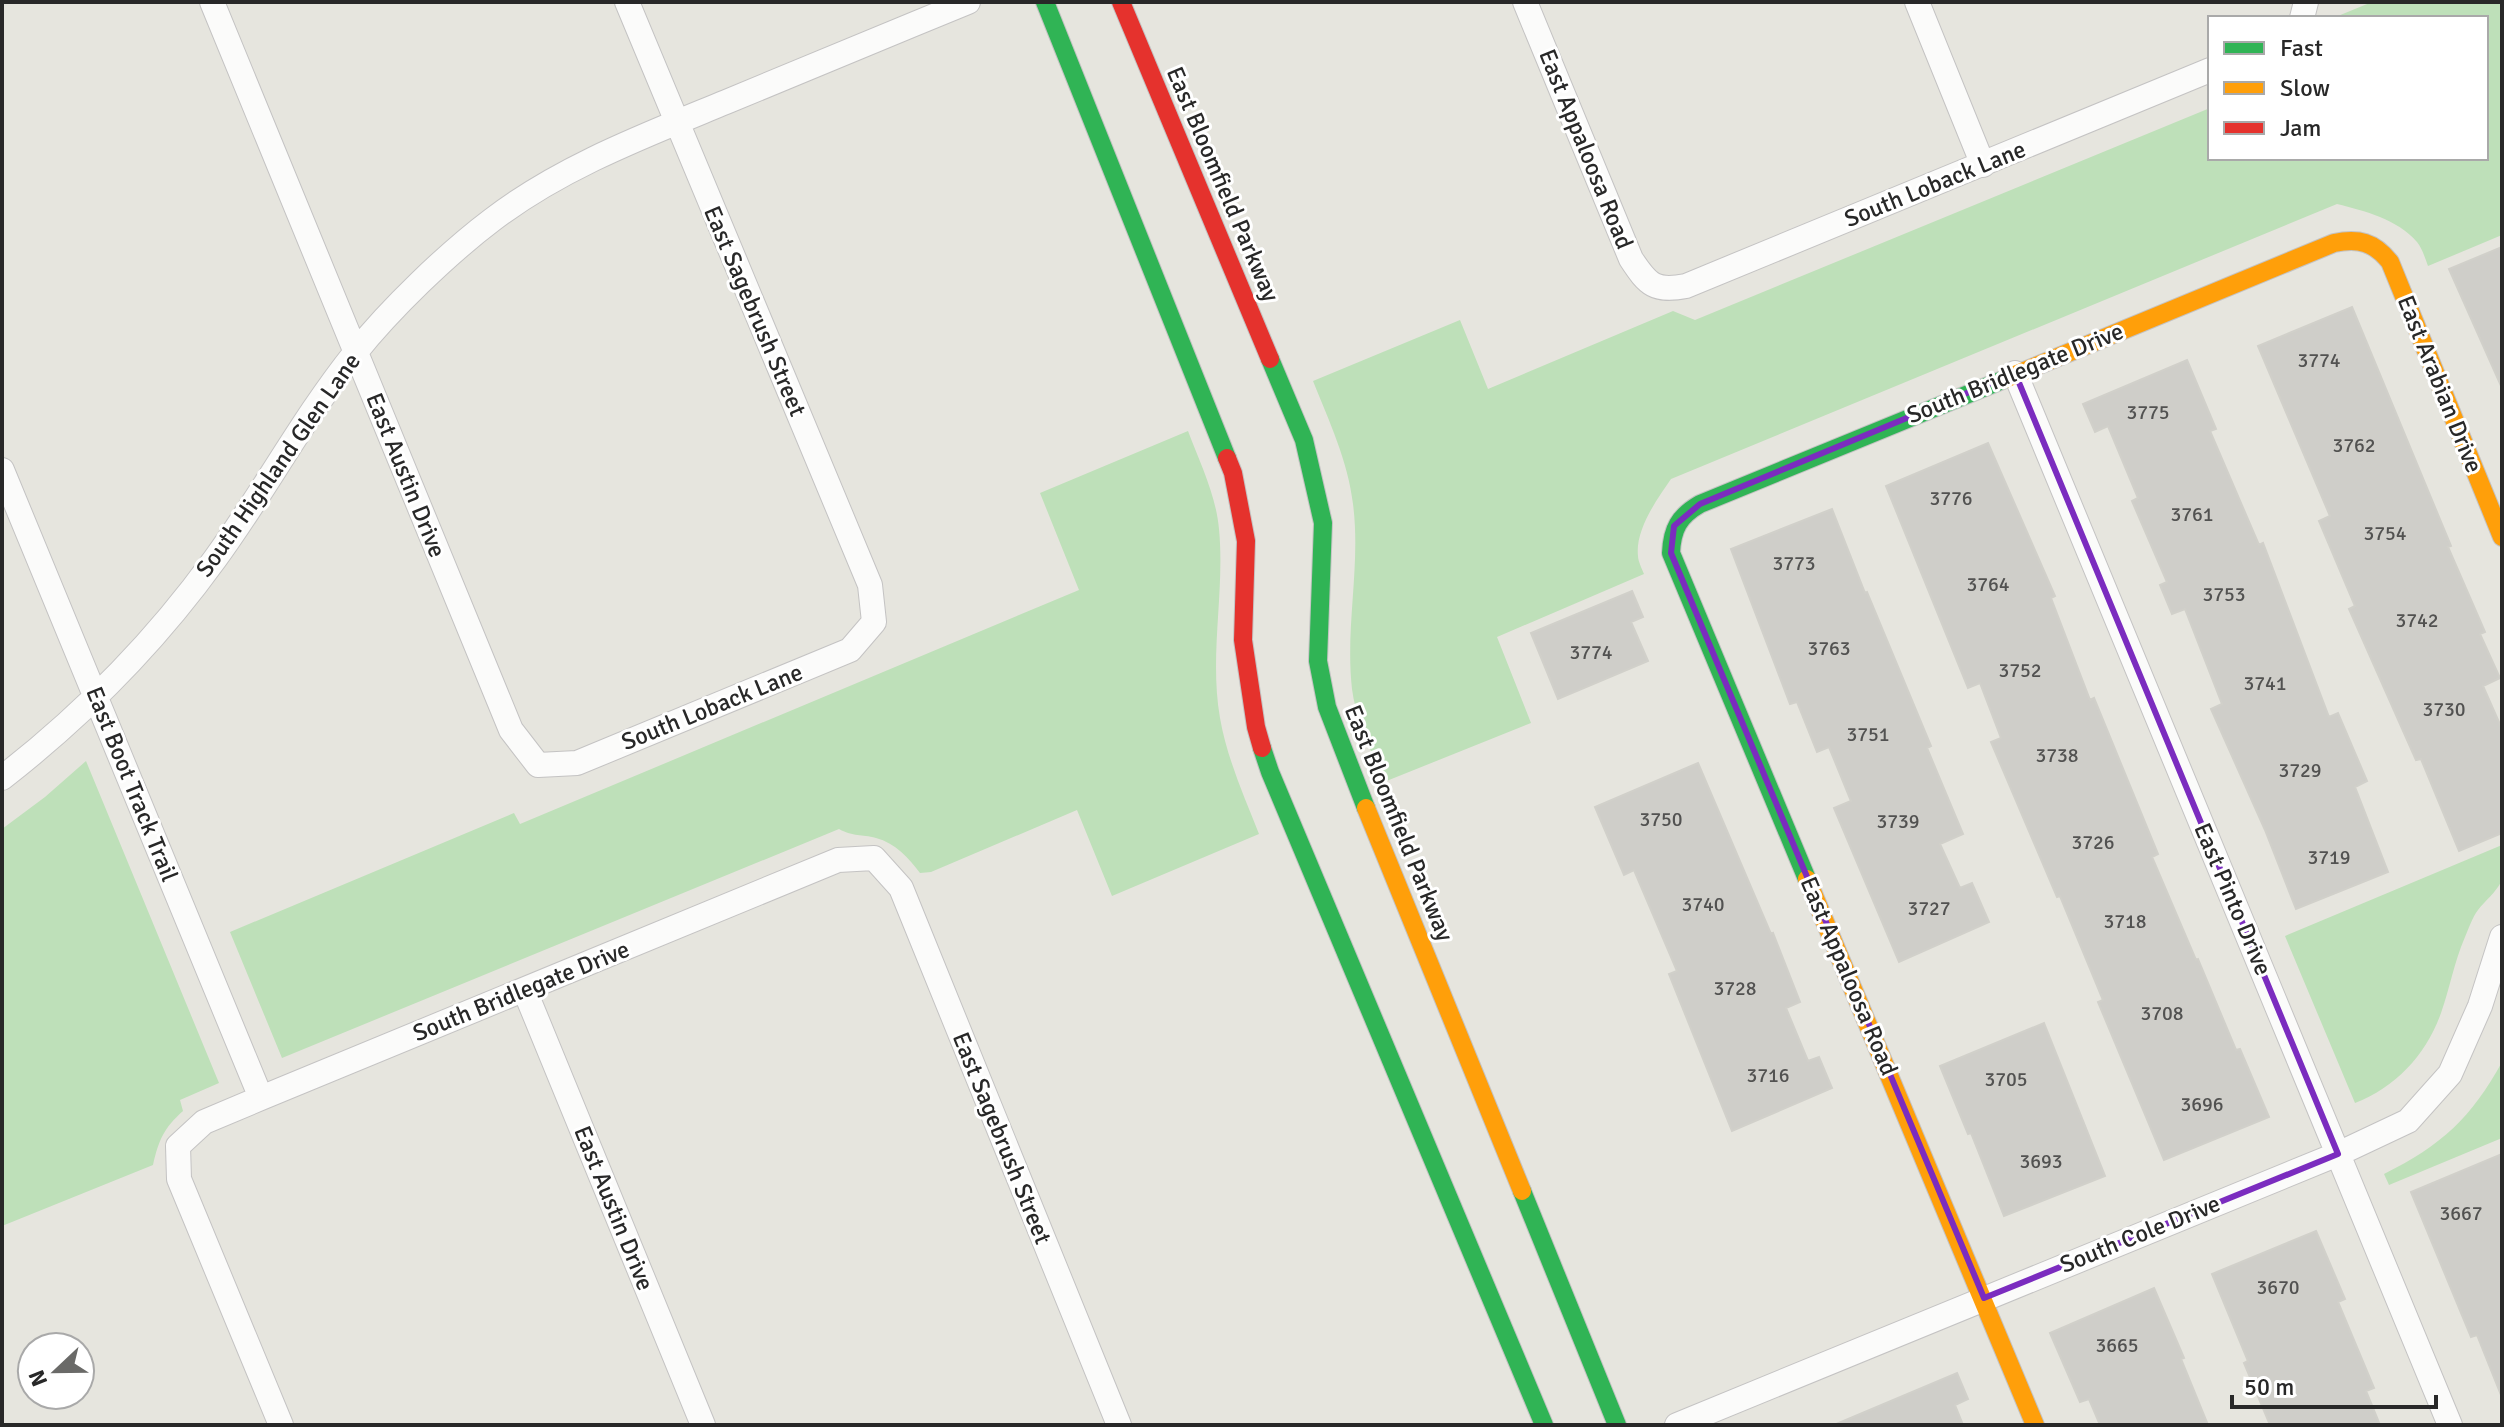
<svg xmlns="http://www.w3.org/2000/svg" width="2504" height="1427" viewBox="0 0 2504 1427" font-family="Signika,sans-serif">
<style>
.green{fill:#bee0b9}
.building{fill:#cfcec9;stroke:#d1d0ca;stroke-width:2}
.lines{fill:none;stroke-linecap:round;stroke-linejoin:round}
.street-casing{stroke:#c4c3c3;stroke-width:26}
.fast-casing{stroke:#c4c3c3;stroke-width:20}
.slow-casing{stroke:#c4c3c3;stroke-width:20}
.jam-casing{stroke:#c4c3c3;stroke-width:20}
.street{stroke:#fbfbfa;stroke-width:24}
.fast{stroke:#30b455;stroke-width:18}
.slow{stroke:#ff9f0a;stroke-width:18}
.jam{stroke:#e5322d;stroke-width:18}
.marked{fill:none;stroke:#7b2cbf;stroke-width:6;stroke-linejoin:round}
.labels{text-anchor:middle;stroke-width:6;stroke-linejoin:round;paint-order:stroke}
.number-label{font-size:20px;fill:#525251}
.street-label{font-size:24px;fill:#282828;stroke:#fff}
</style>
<rect width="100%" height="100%" fill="#e6e5de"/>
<path class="green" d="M 2372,2 L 2502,2 L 2502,235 L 2428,266 C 2425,258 2422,248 2417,242 C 2397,219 2365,211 2337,204 L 1671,479 C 1657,499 1635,530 1638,556 C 1638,561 1642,569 1644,574 L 1497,637 L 1531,723 L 1384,782 C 1372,752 1356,721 1352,689 C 1345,627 1361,566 1353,504 C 1348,461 1329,421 1313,381 L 1460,320 L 1488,389 L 1673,311 L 1695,320 L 2210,108 L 2210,158 L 2486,158 L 2486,18 L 2333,18 Z
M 1188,431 C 1200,463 1216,495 1219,529 C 1225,592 1209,655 1220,718 C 1227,758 1244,796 1259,834 L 1112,896 L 1077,810 L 931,872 L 920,873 C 909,858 895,843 876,838 C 861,834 854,837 839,829 L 282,1058 L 230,932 L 514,813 L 520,824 L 1079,590 L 1040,493 Z
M 86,761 L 219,1083 L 180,1100 L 183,1111 C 164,1128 159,1139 153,1165 L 2,1226 L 2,829 L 45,797 Z
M 2502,845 C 2502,855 2504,873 2501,882 C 2496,892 2485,901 2478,910 C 2472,918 2469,928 2465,937 C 2454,962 2450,988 2441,1013 C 2426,1055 2396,1087 2355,1103 L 2285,936 Z
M 2502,1062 L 2502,1138 L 2389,1185 L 2384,1174 C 2442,1145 2471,1118 2502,1062 Z"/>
<path class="building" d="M 2502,247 L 2502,388 L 2449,269 Z
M 2352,307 L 2451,546 L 2448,547 L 2485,632 L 2480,634 L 2500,678 L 2483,686 L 2502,729 L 2502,833 L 2459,851 L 2421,759 L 2416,760 L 2349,609 L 2355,606 L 2319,521 L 2330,516 L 2258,346 Z
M 2187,360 L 2216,429 L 2210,431 L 2259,545 L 2263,543 L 2329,717 L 2338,713 L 2367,781 L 2355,787 L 2388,872 L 2296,909 L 2265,830 L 2211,709 L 2222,704 L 2185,609 L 2172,614 L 2160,585 L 2167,582 L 2132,501 L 2138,498 L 2108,426 L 2095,432 L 2083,404 Z
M 1988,443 L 2055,596 L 2051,598 L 2090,700 L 2094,698 L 2158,854 L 2152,857 L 2196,960 L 2198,959 L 2236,1050 L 2240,1049 L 2269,1117 L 2164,1160 L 2098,1002 L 2103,1000 L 2060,896 L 2057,897 L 1991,742 L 2001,738 L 1980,683 L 1968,688 L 1886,486 Z
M 1832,509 L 1865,593 L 1867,592 L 1931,746 L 1927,748 L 1963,834 L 1940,844 L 1960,888 L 1972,883 L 1989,922 L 1899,962 L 1834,808 L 1851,801 L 1829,747 L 1817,752 L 1797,702 L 1790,704 L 1731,549 Z
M 1632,591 L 1643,617 L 1631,622 L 1648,661 L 1558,699 L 1531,633 Z
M 1698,763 L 1771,934 L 1773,933 L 1800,1002 L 1786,1008 L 1808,1061 L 1819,1057 L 1832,1088 L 1732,1131 L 1669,974 L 1677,971 L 1634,870 L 1624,875 L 1595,807 Z
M 2044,1023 L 2105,1176 L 2004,1216 L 1971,1133 L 1968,1134 L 1940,1066 Z
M 2502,1154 L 2502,1395 L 2501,1395 L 2477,1335 L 2471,1337 L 2411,1192 Z
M 2316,1231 L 2345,1299 L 2338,1302 L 2374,1388 L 2366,1391 L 2380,1425 L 2270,1425 L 2244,1363 L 2248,1361 L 2212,1274 Z
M 2154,1288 L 2184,1358 L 2181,1359 L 2208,1425 L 2100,1425 L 2089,1399 L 2080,1402 L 2050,1333 Z
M 1957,1373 L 1968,1399 L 1955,1405 L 1963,1425 L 1834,1425 Z"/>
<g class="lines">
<defs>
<path id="street" d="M 212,2 L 511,730 L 538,765 L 577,763 L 850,650 L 874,622 L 870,585 L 627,2
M 1525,2 L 1631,259 C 1648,285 1655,292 1686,286 L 2210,70
M 1917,2 L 1983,165
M 2302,18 L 2306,2
M 2015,373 L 2450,1425
M 2,470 L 261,1098
M 2,778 C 83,715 155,642 215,559 C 264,492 303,418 355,353 C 390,309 447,254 492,220 C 561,167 646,135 726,102 C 806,69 887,35 968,2
M 525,991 L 703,1425
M 281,1425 L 179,1179 L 178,1146 L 204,1122 L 261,1098 L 838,860 L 874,858 L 901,888 L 1119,1425
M 1677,1425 L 2338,1154 L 2408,1121 L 2450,1074 L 2480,1006 L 2502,937"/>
<path id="fast" d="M 1045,2 L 1227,458
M 1270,359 L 1304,440 L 1323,523 L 1318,661 L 1327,707 L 1366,808
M 1262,748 L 1270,772 L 1544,1425
M 1807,879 L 1671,553 C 1672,529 1679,516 1700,504 L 2005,379
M 1522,1191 L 1617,1425"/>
<path id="slow" d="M 2005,379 L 2334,243 C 2359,238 2374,242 2390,262 L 2502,537
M 1366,808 L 1522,1191
M 1807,879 L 2035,1425"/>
<path id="jam" d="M 1121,2 L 1270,359
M 1227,458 L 1233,473 L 1246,541 L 1243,640 L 1256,727 L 1262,748"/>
</defs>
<use href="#street" class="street-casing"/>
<use href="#fast" class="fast-casing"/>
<use href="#slow" class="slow-casing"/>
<use href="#jam" class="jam-casing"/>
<use href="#street" class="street"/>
<use href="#fast" class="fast"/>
<use href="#slow" class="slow"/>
<use href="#jam" class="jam"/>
</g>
<path class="marked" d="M 2015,373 L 2338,1154 L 1984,1298 L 1671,553 L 1674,526 L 1700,504 Z"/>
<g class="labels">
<g class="number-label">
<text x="2319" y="367">3774</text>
<text x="2148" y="419">3775</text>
<text x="2354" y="452">3762</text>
<text x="1951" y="505">3776</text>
<text x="2192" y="521">3761</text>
<text x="2385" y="540">3754</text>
<text x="1794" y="570">3773</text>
<text x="1988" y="591">3764</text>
<text x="2224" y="601">3753</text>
<text x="2417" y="627">3742</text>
<text x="1829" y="655">3763</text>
<text x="1591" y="659">3774</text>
<text x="2020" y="677">3752</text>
<text x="2265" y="690">3741</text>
<text x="2444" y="716">3730</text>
<text x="1868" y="741">3751</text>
<text x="2057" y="762">3738</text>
<text x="2300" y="777">3729</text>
<text x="1661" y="826">3750</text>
<text x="1898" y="828">3739</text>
<text x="2093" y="849">3726</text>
<text x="2329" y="864">3719</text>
<text x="1703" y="911">3740</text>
<text x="1929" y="915">3727</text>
<text x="2125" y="928">3718</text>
<text x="1735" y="995">3728</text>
<text x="2162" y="1020">3708</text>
<text x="1768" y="1082">3716</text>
<text x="2006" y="1086">3705</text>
<text x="2202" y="1111">3696</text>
<text x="2041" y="1168">3693</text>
<text x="2461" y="1220">3667</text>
<text x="2278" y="1294">3670</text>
<text x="2117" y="1352">3665</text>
</g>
<g class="street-label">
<text transform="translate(1586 149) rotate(68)" y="8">East Appaloosa Road</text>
<text transform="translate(1223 184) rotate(67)" y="8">East Bloomfield Parkway</text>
<text transform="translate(1935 184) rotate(-22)" y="8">South Loback Lane</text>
<text transform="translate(755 311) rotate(67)" y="8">East Sagebrush Street</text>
<text transform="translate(2015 373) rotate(-22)" y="8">South Bridlegate Drive</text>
<text transform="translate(2440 384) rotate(68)" y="8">East Arabian Drive</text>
<text transform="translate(278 465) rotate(-55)" y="8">South Highland Glen Lane</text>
<text transform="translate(406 475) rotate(68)" y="8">East Austin Drive</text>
<text transform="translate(712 707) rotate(-22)" y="8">South Loback Lane</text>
<text transform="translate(132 784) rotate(68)" y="8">East Boot Track Trail</text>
<text transform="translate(1399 823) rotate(68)" y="8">East Bloomfield Parkway</text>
<text transform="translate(2233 899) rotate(67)" y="8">East Pinto Drive</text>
<text transform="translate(1849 976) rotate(67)" y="8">East Appaloosa Road</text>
<text transform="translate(521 991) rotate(-22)" y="8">South Bridlegate Drive</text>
<text transform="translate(1002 1138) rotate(68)" y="8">East Sagebrush Street</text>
<text transform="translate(614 1208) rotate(68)" y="8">East Austin Drive</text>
<text transform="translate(2140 1234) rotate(-22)" y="8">South Cole Drive</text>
</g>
</g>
<rect width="2504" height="1427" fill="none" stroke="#282828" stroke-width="8"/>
<rect x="2208" y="16" width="280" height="144" fill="#ffffff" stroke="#a9a9a9" stroke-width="2"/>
<rect x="2224" y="42" width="40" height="12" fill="#30b455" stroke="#a9a9a9" stroke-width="2"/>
<text x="2280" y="56" font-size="24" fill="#282828">Fast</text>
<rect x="2224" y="82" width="40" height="12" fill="#ff9f0a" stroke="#a9a9a9" stroke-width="2"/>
<text x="2280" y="96" font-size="24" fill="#282828">Slow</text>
<rect x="2224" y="122" width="40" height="12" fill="#e5322d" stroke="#a9a9a9" stroke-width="2"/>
<text x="2280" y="136" font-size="24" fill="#282828">Jam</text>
<g transform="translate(56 1371) rotate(248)"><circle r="38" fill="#ffffff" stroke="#a9a9a9" stroke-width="2"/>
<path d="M0-6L14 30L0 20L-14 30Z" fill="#6a6a68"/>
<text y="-12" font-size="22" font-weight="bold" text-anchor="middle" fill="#282828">N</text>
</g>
<path d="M2232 1395v12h204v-12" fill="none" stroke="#282828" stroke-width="4"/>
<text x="2244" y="1395" font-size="24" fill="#282828" stroke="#ffffff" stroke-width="6" paint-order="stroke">50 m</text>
</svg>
